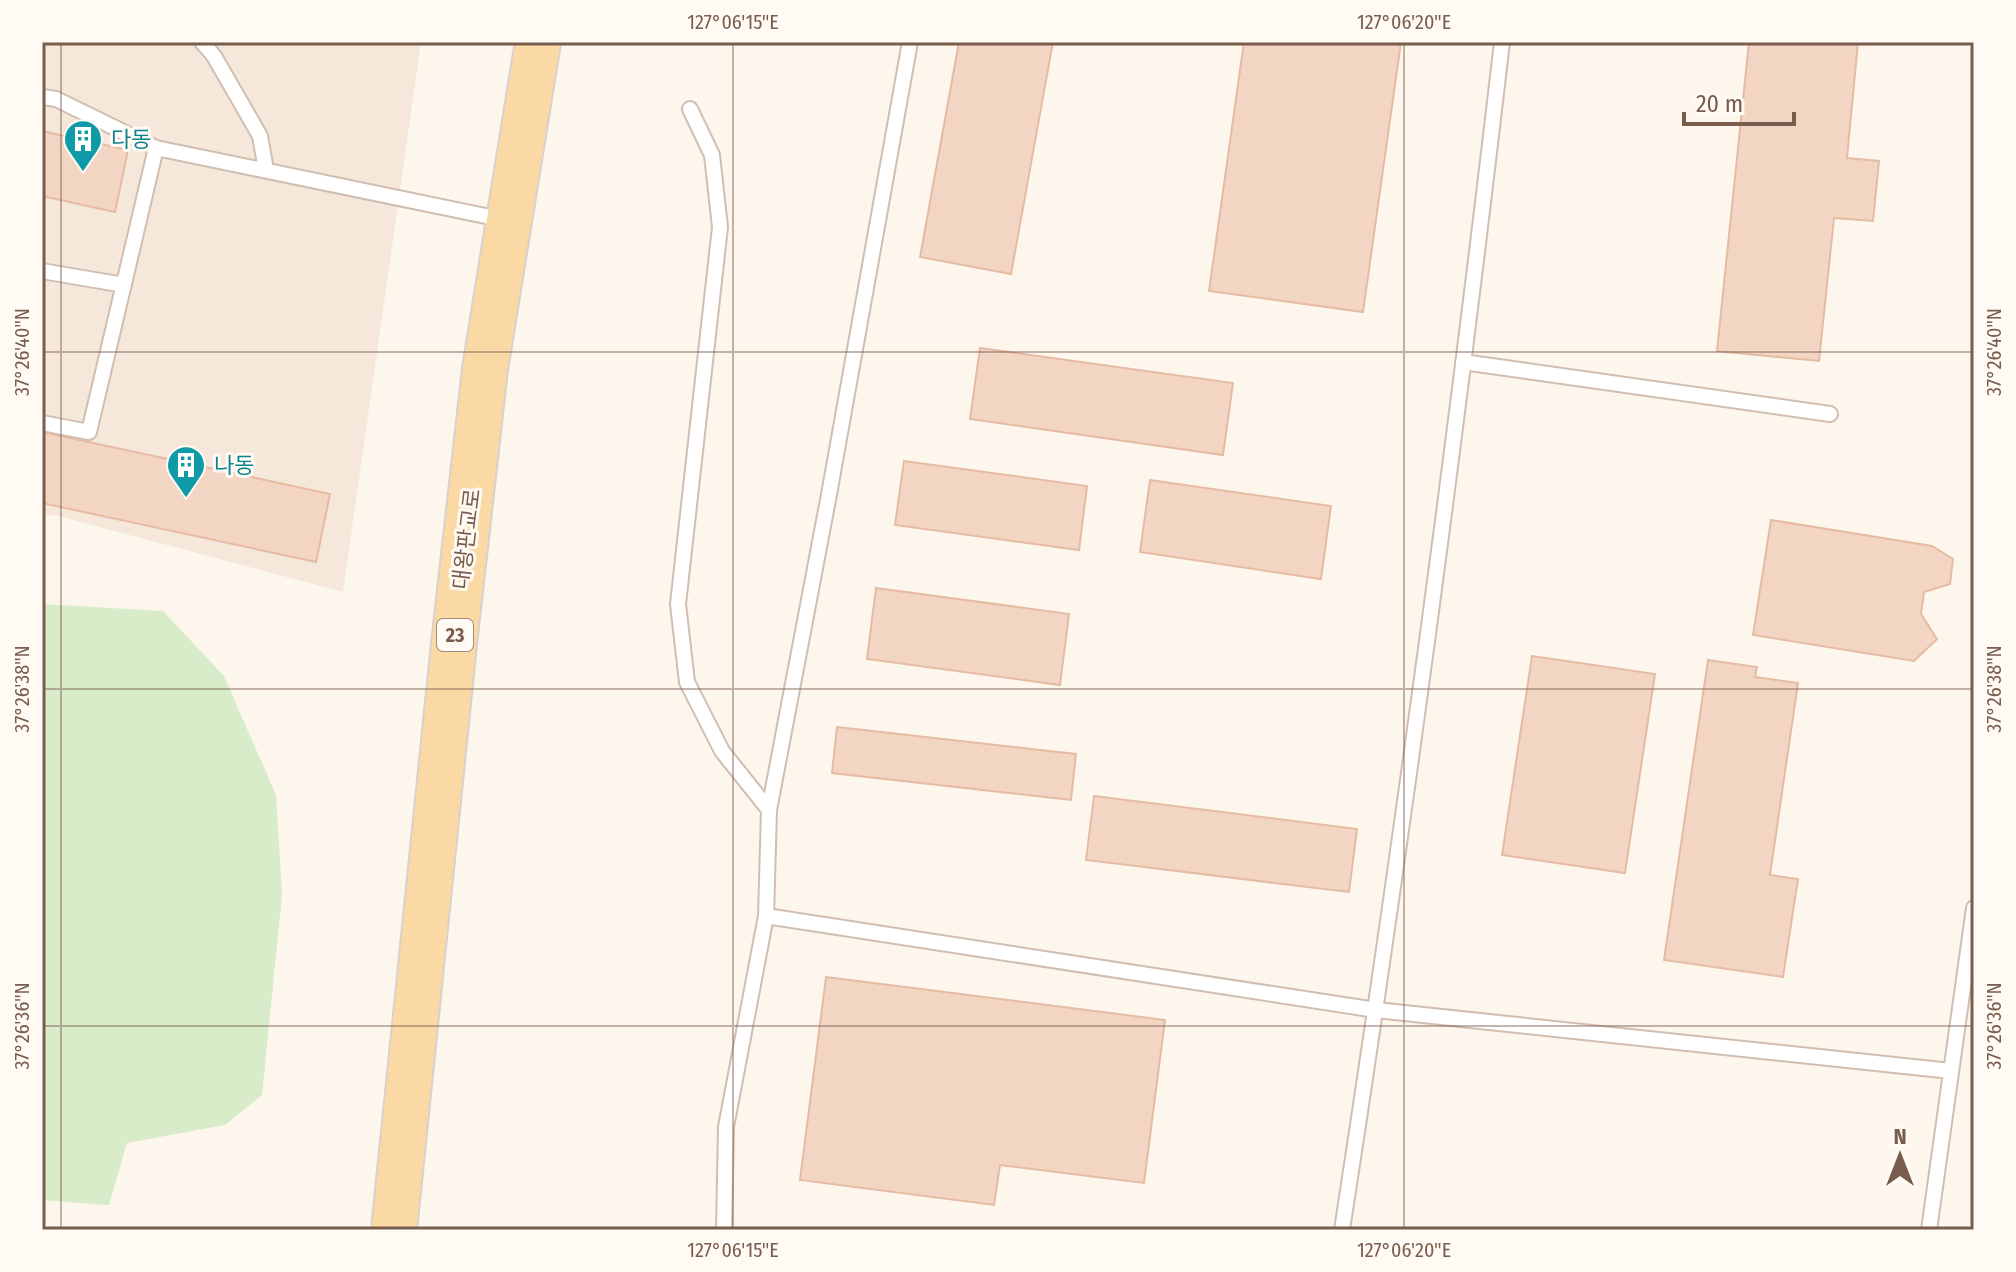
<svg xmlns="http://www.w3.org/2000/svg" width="2016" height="1272" viewBox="0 0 2016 1272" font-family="'Fira Sans Condensed','Noto Sans KR',sans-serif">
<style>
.residential{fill:#f5e8da}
.green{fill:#d8ecc9}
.building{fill:#f3d5c3;stroke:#e6bba3;stroke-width:2}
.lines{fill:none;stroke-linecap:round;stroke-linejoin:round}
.lane-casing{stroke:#d1beb0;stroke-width:18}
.primary-casing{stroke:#dad1cd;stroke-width:48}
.lane{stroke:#fff;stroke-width:14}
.primary{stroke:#fbd9a5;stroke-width:44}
.ticks{fill:none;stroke:#7a5c4d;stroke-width:2;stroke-opacity:0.45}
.labels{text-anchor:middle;stroke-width:6;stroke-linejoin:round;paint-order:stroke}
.shield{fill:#fffaf3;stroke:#a28b7f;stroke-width:2}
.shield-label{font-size:20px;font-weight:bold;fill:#7a5c4d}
.culture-label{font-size:22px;fill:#0d838f;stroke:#fffaf3;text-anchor:start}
.street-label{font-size:22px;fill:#7a5c4d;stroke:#fffaf3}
.neatline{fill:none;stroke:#7a5c4d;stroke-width:3}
.ticks-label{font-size:20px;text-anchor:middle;fill:#7a5c4d}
</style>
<rect width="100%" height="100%" fill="#fdf6ec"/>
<path class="residential" d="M 42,42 L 421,42 L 343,592 L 58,516 L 42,514 Z"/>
<path class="green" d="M 42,604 L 163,611 L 224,676 L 276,795 L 282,895 L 262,1095 L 225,1125 L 127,1143 L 109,1205 L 42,1200 Z"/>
<path class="building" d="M 959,42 L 1053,42 L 1011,274 L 920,257 Z
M 1244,42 L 1401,42 L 1363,312 L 1209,291 Z
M 1749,42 L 1858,42 L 1847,158 L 1879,161 L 1873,221 L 1834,218 L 1819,361 L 1717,351 Z
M 42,131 L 128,150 L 115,212 L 42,196 Z
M 980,348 L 1233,383 L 1223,455 L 970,419 Z
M 42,432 L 330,494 L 316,562 L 42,503 Z
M 904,461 L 1087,486 L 1079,550 L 895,525 Z
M 1150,480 L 1331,506 L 1321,579 L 1140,552 Z
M 1771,520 L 1932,546 L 1953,559 L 1950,584 L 1924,592 L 1921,614 L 1937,639 L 1914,661 L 1753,635 Z
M 876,588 L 1069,614 L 1060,685 L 867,659 Z
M 1532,656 L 1655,674 L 1625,873 L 1502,855 Z
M 1708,660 L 1757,667 L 1755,677 L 1798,683 L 1770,875 L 1798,879 L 1783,977 L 1664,960 Z
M 837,727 L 1076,754 L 1071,800 L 832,773 Z
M 1094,796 L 1357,829 L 1349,892 L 1086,860 Z
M 826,977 L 1165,1020 L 1144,1183 L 1000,1165 L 994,1205 L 800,1180 Z"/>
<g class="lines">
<defs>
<path id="lane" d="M 202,42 L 214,56 L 260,136 L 266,170
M 910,42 L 828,500 L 769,810 L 766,916 L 1376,1010 L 1951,1071
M 42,97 L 56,99 L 156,148 L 505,220
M 690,109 L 712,155 L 720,227 L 678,604 L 687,682 L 722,751 L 769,810
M 42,271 L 124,285
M 1463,362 L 1830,414
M 42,423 L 89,432 L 156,148
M 724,1230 L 726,1127 L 766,916
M 1342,1230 C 1403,835 1456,439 1502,42
M 1929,1230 L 1974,908"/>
<path id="primary" d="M 394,1230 L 454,644 L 485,369 L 538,42"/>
</defs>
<use href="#lane" class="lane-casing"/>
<use href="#primary" class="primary-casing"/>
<use href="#lane" class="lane"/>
<use href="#primary" class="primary"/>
</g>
<path class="ticks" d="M 61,42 L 61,1230M 733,42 L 733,1230M 1404,42 L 1404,1230M 42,352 L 1974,352M 42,689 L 1974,689M 42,1026 L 1974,1026"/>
<defs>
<symbol id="building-pin" viewBox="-11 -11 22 30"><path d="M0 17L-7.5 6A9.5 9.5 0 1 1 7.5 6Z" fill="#0f9aa8" stroke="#fffaf3"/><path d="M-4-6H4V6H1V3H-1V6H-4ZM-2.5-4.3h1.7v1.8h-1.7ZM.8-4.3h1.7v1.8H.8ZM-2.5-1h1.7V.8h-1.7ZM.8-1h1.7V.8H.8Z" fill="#fff"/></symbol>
</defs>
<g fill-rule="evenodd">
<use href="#building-pin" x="61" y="117" width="44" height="60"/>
<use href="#building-pin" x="164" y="443" width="44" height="60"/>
</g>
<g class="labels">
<rect class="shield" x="437" y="619" width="36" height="32" rx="6"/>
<g class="shield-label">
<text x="455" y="642">23</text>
</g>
<g class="culture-label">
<text x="111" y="147">다동</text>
<text x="214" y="473">나동</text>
</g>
<g class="street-label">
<text transform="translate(466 539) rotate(-83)" y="8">대왕판교로</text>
</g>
</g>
<rect width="2016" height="1272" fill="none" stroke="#fffaf3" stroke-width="88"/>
<g transform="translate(1900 1156)" stroke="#fffaf3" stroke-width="6" paint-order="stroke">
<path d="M0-6L14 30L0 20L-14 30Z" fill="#7a5c4d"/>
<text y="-12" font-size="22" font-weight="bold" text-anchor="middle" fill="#7a5c4d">N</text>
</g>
<path d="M1684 112v12h110v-12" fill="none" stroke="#7a5c4d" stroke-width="4"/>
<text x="1696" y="112" font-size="24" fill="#7a5c4d" stroke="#fffaf3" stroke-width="6" paint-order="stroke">20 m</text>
<rect x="44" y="44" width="1928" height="1184" class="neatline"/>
<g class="ticks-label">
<text x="733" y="29">127°06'15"E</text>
<text x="1404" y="29">127°06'20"E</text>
<text transform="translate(22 352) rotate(-90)" y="7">37°26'40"N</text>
<text transform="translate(1994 352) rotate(-90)" y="7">37°26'40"N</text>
<text transform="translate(22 689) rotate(-90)" y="7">37°26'38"N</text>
<text transform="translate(1994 689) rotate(-90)" y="7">37°26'38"N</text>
<text transform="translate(22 1026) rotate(-90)" y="7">37°26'36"N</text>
<text transform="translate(1994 1026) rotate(-90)" y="7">37°26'36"N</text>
<text x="733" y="1257">127°06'15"E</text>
<text x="1404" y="1257">127°06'20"E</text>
</g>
</svg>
